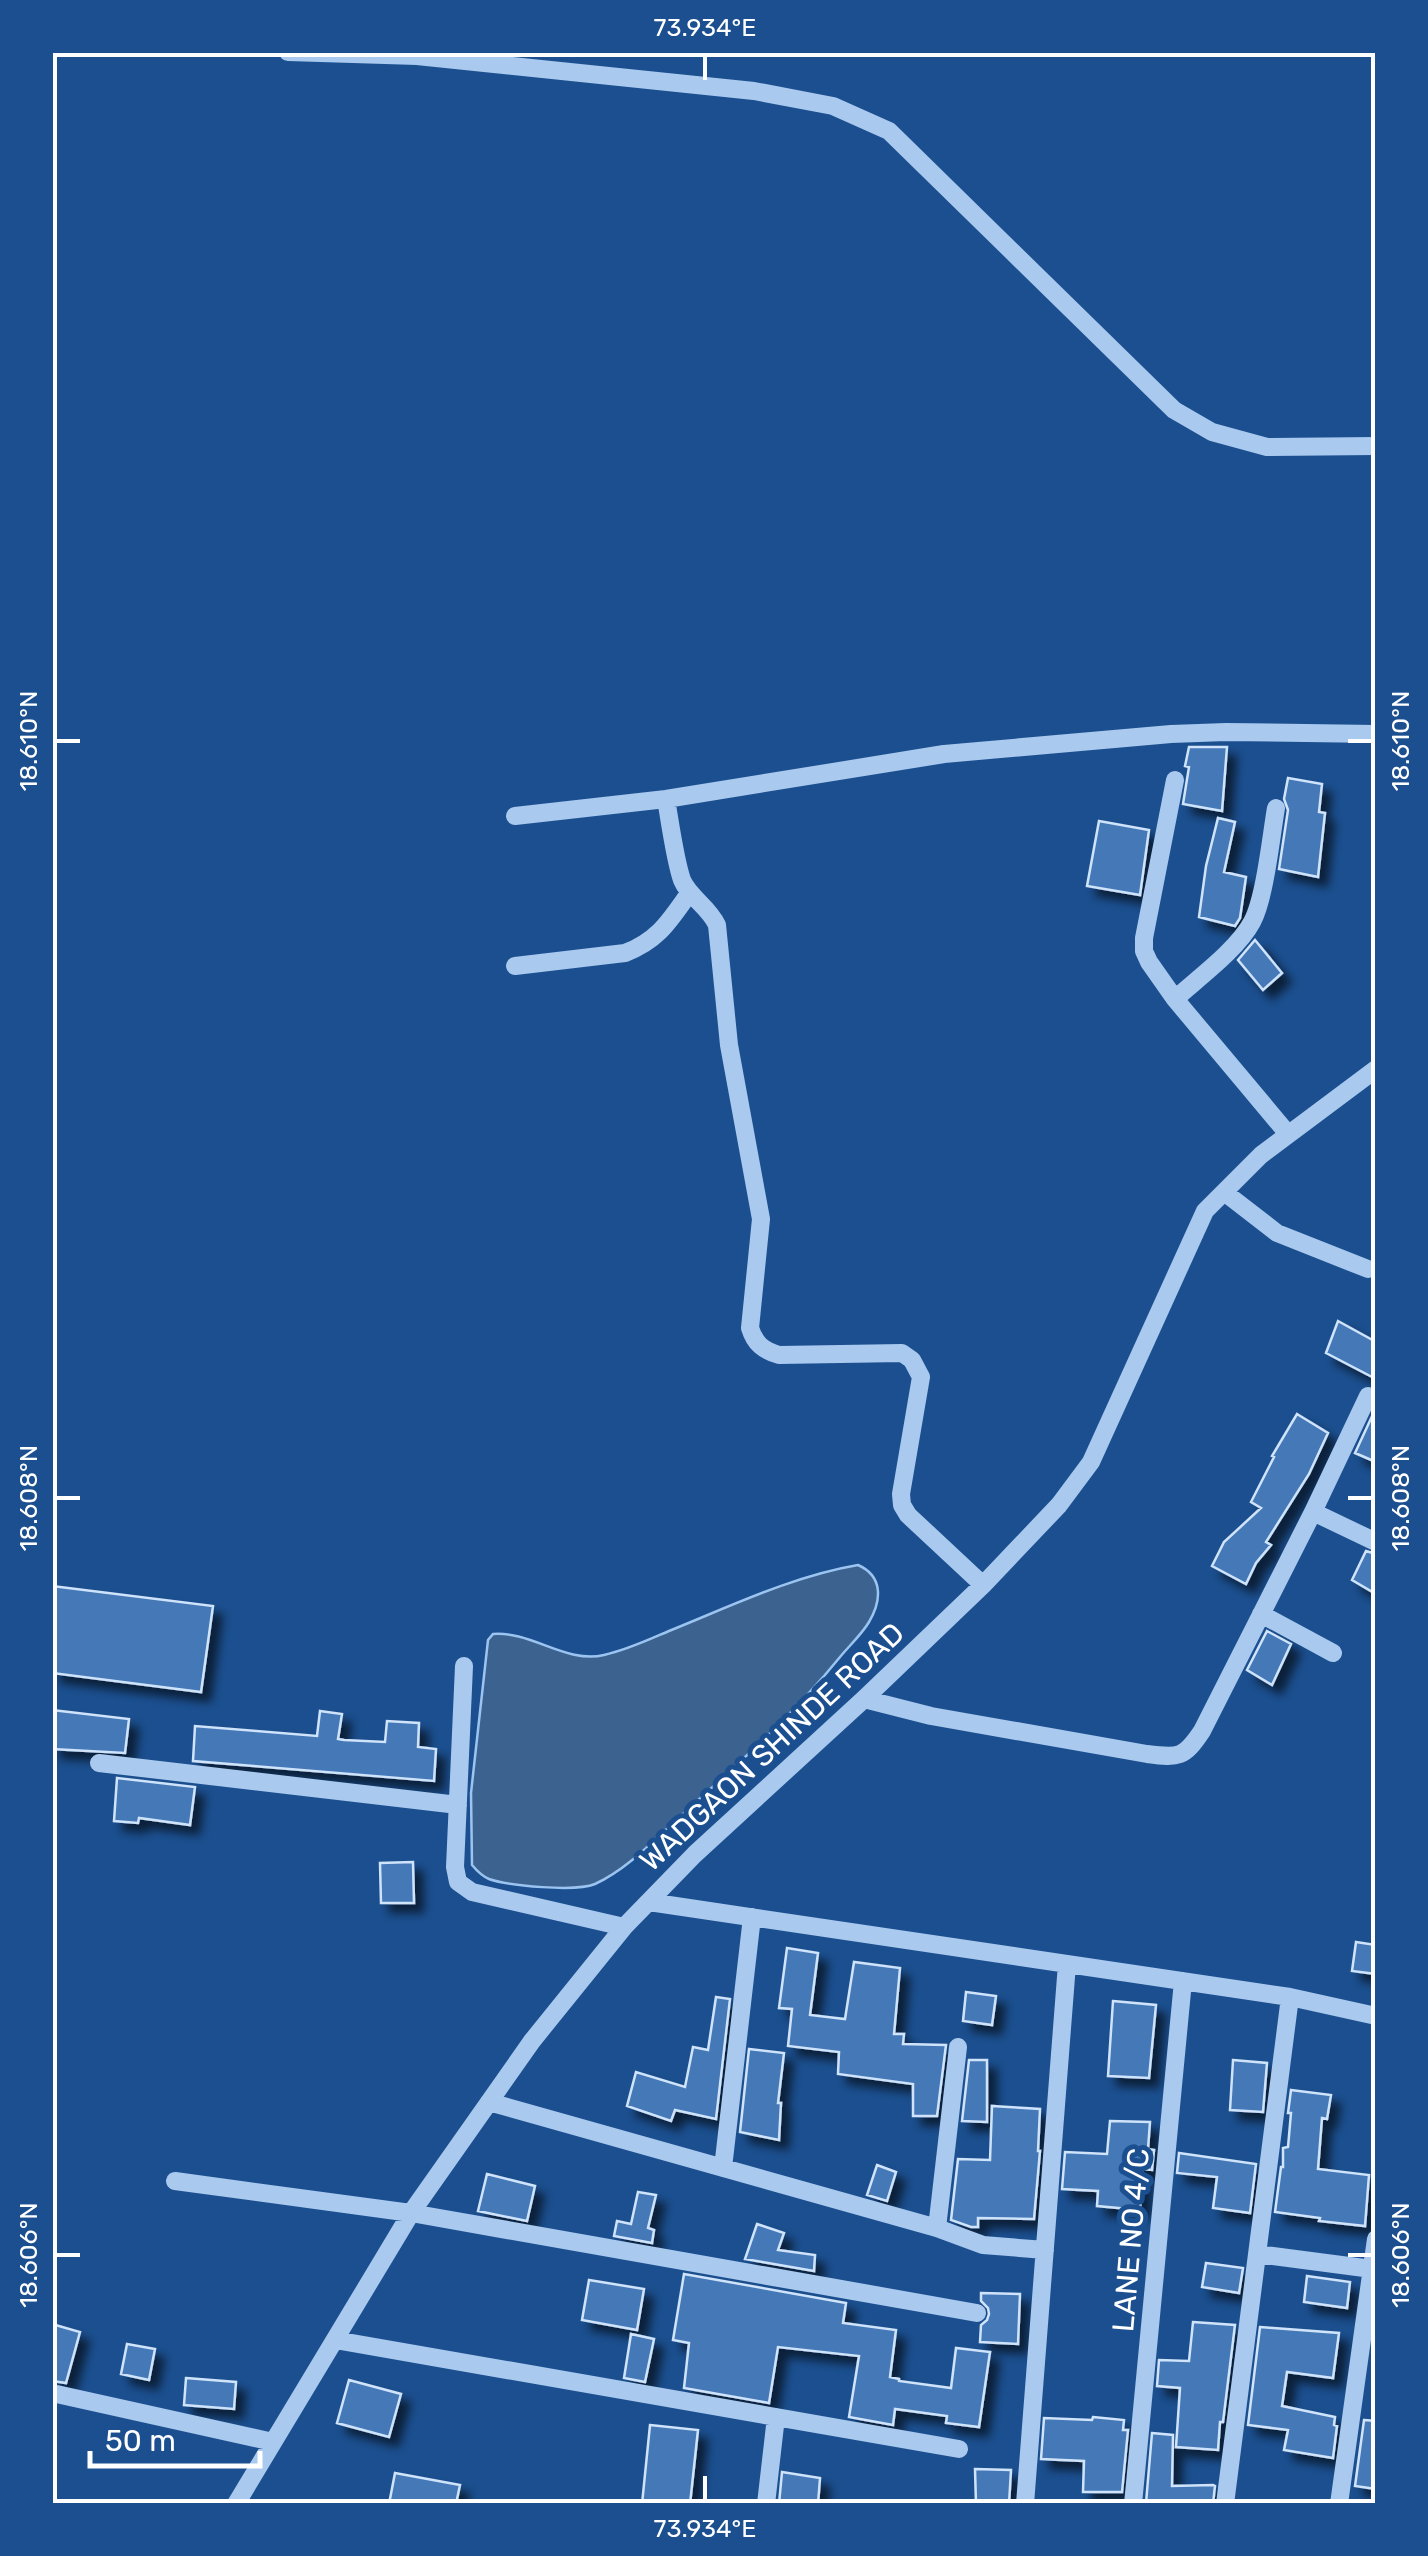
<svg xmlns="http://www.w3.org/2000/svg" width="1428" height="2556" viewBox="0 0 1428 2556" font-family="Rubik,sans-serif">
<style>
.water{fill:#3c6290;stroke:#9cc4f0;stroke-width:2.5}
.building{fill:#4478b7;stroke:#cfe3fa;stroke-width:2.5;filter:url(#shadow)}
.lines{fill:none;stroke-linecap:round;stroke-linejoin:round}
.minor{stroke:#a9c9ee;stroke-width:18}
.ticks{fill:none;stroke:#fff;stroke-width:4}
.labels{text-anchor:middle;stroke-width:10;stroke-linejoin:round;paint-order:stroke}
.street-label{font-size:30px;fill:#fff;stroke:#1b4f8f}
.neatline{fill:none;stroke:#fff;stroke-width:4}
.ticks-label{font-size:25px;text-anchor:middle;fill:#fff}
</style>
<defs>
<filter id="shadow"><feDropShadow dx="9" dy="9" stdDeviation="5" flood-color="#0009"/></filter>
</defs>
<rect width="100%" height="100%" fill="#1b4f8f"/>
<path class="water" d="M 858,1565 C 883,1576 882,1600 869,1622 C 862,1634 849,1646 840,1657 C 794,1714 738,1764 684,1813 C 656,1838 629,1868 595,1884 C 576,1892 509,1886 489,1879 C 482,1876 477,1871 472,1865 L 471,1793 L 488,1640 L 493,1634 C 532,1631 566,1664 604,1655 C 627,1650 648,1640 669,1631 C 731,1606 793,1576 858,1565 Z"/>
<path class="building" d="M 1189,747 L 1227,747 L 1222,811 L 1183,804 L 1189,767 L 1185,766 Z
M 1288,778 L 1322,784 L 1319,812 L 1325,813 L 1318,877 L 1279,869 L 1288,810 L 1284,799 Z
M 1218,818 L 1235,822 L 1224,872 L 1246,877 L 1240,918 L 1235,926 L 1199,917 L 1206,866 Z
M 1099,821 L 1149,830 L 1140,895 L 1087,886 Z
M 1255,940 L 1282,973 L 1263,990 L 1238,960 Z
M 1338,1321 L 1376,1342 L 1376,1379 L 1326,1353 Z
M 1374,1412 L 1376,1412 L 1376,1462 L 1355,1453 Z
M 1297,1414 L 1328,1433 L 1309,1474 L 1266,1542 L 1271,1545 L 1256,1563 L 1246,1584 L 1212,1566 L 1224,1542 L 1261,1508 L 1251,1502 L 1274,1457 L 1272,1456 Z
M 1366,1551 L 1376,1554 L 1376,1594 L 1352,1580 Z
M 52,1586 L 213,1606 L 201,1692 L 52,1673 Z
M 1267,1631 L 1291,1644 L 1272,1685 L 1247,1670 Z
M 52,1710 L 129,1719 L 125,1753 L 52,1749 Z
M 320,1711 L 342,1714 L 338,1739 L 344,1740 L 385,1742 L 387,1721 L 419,1723 L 418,1747 L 436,1749 L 434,1781 L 193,1761 L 195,1726 L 317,1736 Z
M 117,1778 L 195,1787 L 190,1825 L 139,1818 L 138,1823 L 114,1821 Z
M 413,1862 L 414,1903 L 381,1903 L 380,1863 Z
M 1356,1942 L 1376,1945 L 1376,1974 L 1352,1971 Z
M 787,1948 L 818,1953 L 810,2015 L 845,2019 L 854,1962 L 900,1968 L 894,2034 L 904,2034 L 903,2044 L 946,2045 L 937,2116 L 913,2116 L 913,2084 L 838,2074 L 839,2052 L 788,2046 L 792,2009 L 779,2008 Z
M 966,1992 L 996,1996 L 992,2025 L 963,2021 Z
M 716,1997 L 730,1999 L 716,2119 L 675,2110 L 671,2121 L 627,2106 L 636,2072 L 685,2087 L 693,2047 L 708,2050 Z
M 1113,2001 L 1156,2005 L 1149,2078 L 1108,2076 Z
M 749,2049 L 784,2053 L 778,2103 L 781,2103 L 779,2140 L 740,2132 Z
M 969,2060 L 987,2060 L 987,2122 L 962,2121 Z
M 1233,2060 L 1267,2063 L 1263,2112 L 1230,2110 Z
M 1291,2090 L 1331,2095 L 1327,2119 L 1322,2118 L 1318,2169 L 1369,2175 L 1365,2226 L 1319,2221 L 1320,2218 L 1275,2212 L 1281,2167 L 1283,2167 L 1283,2148 L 1288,2147 L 1291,2113 L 1288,2113 Z
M 992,2106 L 1040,2109 L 1038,2151 L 1040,2151 L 1034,2219 L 978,2218 L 978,2227 L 971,2227 L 951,2220 L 958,2159 L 990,2160 Z
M 1110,2121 L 1150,2122 L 1148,2149 L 1154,2150 L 1152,2170 L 1142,2169 L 1140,2210 L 1097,2206 L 1098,2191 L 1062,2189 L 1065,2152 L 1107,2154 Z
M 1179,2153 L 1256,2164 L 1250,2213 L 1213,2208 L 1217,2177 L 1177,2173 Z
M 877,2165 L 896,2172 L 887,2201 L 867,2195 Z
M 487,2174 L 535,2186 L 527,2221 L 478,2211 Z
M 638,2192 L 656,2195 L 648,2228 L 654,2230 L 652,2243 L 614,2236 L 617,2221 L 631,2224 Z
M 757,2224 L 784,2233 L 778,2250 L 815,2255 L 814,2271 L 745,2259 Z
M 1206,2263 L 1243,2268 L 1239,2293 L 1202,2287 Z
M 684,2274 L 846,2303 L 843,2323 L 896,2330 L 890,2377 L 899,2379 L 899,2381 L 951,2388 L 956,2348 L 990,2352 L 979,2427 L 946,2423 L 947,2416 L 895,2409 L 893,2425 L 849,2417 L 859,2356 L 778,2347 L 769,2403 L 684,2388 L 689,2343 L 673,2340 Z
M 1307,2276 L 1350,2282 L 1347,2308 L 1304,2302 Z
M 589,2280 L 644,2289 L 637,2330 L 582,2320 Z
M 981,2293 L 1020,2294 L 1018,2344 L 980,2342 L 981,2325 L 987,2320 L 989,2314 L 988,2308 L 981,2301 Z
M 1193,2322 L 1235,2325 L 1223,2422 L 1220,2422 L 1218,2450 L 1176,2447 L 1180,2388 L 1157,2386 L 1159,2360 L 1189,2361 Z
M 52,2324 L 80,2332 L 66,2383 L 52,2381 Z
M 1260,2327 L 1339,2333 L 1333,2378 L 1287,2372 L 1282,2406 L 1335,2417 L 1334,2425 L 1337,2426 L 1333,2458 L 1284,2450 L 1288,2430 L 1248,2425 Z
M 631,2334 L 654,2339 L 645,2382 L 624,2378 Z
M 127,2344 L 155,2349 L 149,2380 L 121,2374 Z
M 186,2378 L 236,2382 L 234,2409 L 184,2405 Z
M 349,2380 L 401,2394 L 389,2437 L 337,2423 Z
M 1093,2417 L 1124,2420 L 1123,2430 L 1128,2430 L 1122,2492 L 1083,2492 L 1084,2461 L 1041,2459 L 1044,2418 L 1092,2420 Z
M 1364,2420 L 1376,2421 L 1376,2489 L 1355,2486 Z
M 650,2425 L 698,2430 L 690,2504 L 642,2504 Z
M 1152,2433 L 1173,2435 L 1172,2486 L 1213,2485 L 1215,2486 L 1213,2504 L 1146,2503 Z
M 975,2469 L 1011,2470 L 1009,2504 L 976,2504 Z
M 782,2472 L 820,2478 L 818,2504 L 779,2504 Z
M 395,2473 L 460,2485 L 456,2504 L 389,2504 Z"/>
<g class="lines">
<path class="minor" d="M 288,52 L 417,56 L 754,91 L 833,106 L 889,131 L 1174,410 L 1212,432 L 1267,447 L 1376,446
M 1175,780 L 1144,938 L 1144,951 L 1149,962 L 1175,999 L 1288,1134
M 666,799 C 670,822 675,860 682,880 C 689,897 708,906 717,925 L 729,1045 L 761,1219 L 750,1328 C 755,1344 763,1350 779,1355 L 902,1353 L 912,1360 L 921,1377 L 901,1494 L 902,1505 L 908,1515 L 983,1585
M 515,816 L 666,799 L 944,754 L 1171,734 L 1226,732 L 1376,734
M 515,966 L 625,953 C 659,940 670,920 690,892
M 1175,999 C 1198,978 1237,950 1252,922 C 1265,898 1271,837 1276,808
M 1224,1192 L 1277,1233 L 1368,1269
M 1313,1512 L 1368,1396 L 1376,1400
M 1261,1614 L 1333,1653
M 464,1666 L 455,1867 L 458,1882 L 472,1892 L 624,1927
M 864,1699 L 931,1716 L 1147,1754 C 1179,1758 1184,1758 1202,1731 L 1313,1512 L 1376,1542
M 99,1763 L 458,1805
M 649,1902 L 1290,1997 L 1376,2016
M 489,2102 L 937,2228 L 983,2245 L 1045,2250
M 723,2168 L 752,1917
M 175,2181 L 411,2213 L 977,2313
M 937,2228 L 958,2047
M 1257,2254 L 1372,2269
M 335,2340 L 959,2449
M 52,2393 L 273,2442
M 236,2504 L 411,2213 L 532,2041 L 624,1927 L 695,1854 L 864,1699 L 983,1585 L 1059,1505 L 1091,1462 L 1205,1211 L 1261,1155 L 1376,1069
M 766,2504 L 776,2417
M 1025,2504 L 1067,1964
M 1133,2504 L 1183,1981
M 1225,2504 L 1290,1997
M 1339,2504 L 1376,2239"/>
</g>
<path class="ticks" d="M 705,55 L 705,80M 55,741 L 80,741M 1348,741 L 1373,741M 55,1498 L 80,1498M 1348,1498 L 1373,1498M 55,2255 L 80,2255M 1348,2255 L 1373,2255M 705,2476 L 705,2501"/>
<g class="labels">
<g class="street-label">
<text transform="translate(772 1747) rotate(-43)" y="10">WADGAON SHINDE ROAD</text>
<text transform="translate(1131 2240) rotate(-85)" y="10">LANE NO 4/C</text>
</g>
</g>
<rect width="1428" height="2556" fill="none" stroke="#1b4f8f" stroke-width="110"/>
<path d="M90 2451v15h170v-15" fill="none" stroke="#ffffff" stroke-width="5"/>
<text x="105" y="2451" font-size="30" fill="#ffffff" stroke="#1b4f8f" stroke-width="8" paint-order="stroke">50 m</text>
<rect x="55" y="55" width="1318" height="2446" class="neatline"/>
<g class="ticks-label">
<text x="705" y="36">73.934°E</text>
<text transform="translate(28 741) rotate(-90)" y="9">18.610°N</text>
<text transform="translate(1400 741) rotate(-90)" y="9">18.610°N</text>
<text transform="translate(28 1498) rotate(-90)" y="9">18.608°N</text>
<text transform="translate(1400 1498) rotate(-90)" y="9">18.608°N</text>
<text transform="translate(28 2255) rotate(-90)" y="9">18.606°N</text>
<text transform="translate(1400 2255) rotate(-90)" y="9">18.606°N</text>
<text x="705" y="2537">73.934°E</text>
</g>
</svg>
